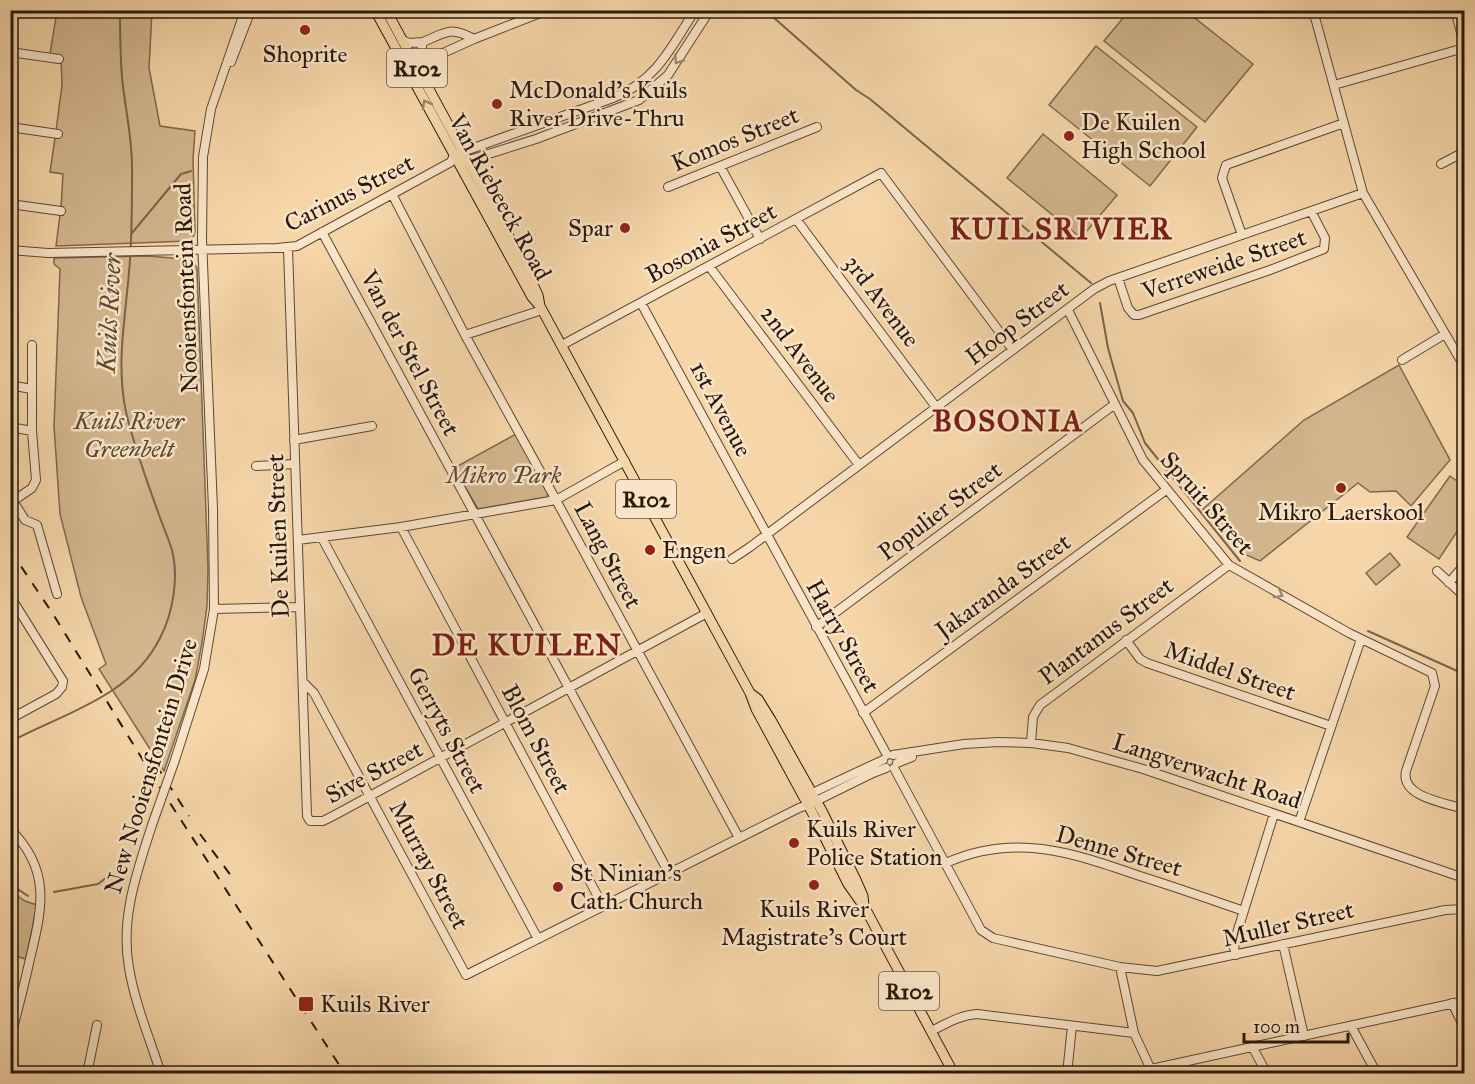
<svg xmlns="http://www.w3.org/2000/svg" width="1475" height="1084" viewBox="0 0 1475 1084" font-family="'IM FELL Great Primer',serif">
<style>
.green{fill:#d3b68e;stroke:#7e684e;stroke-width:1.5}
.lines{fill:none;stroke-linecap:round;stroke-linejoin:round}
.stream{stroke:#7a644b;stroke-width:2}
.minor-casing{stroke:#5c4834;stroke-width:10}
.major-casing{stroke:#28190d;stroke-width:11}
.minor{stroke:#f9e4c7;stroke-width:8}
.major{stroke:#f6d6a9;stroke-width:9}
.rail{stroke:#28190d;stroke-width:2;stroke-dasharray:10 10;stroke-linecap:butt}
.minor-bridge-casing{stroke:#5c4834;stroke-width:10;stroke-linecap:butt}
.minor-bridge{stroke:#f9e4c7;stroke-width:8}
.oneway{stroke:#9b8973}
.oneway2{stroke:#998163}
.poi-dot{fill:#8f2418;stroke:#f9e4c7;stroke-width:2}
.labels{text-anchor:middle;stroke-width:5;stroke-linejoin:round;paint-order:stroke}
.shield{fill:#f9e4c7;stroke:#675645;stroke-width:1.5}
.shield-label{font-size:22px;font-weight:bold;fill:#28190d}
.poi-label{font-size:24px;fill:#28190d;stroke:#f9e4c7;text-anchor:start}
.street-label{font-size:24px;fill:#28190d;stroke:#f9e4c7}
.park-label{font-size:24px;font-style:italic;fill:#5b4834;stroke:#f9e4c7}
.water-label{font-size:26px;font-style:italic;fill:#5e4b36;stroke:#f9e4c7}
.district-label{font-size:30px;font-weight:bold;letter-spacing:1.5px;fill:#7a1f14;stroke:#f9e4c7}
</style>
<rect width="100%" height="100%" fill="#f6d6a9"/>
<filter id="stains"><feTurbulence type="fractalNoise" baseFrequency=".00333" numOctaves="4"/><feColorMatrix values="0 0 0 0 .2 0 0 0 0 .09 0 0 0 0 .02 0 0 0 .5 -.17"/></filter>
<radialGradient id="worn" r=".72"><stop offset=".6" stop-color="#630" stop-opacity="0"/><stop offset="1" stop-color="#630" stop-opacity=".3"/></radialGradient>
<path class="green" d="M 57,11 L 152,11 L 149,68 L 160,126 L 195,131 L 193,159 L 195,232 L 193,237 L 189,241 L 56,246 L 60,215 L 63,215 L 64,209 L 61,208 L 63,174 L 50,172 L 55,138 L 59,138 L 59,132 L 56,131 L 62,85 L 61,56 L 50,54 Z
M 1129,11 L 1186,11 L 1253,64 L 1205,122 L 1104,41 Z
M 1096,46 L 1197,127 L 1150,186 L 1049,105 Z
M 1043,134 L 1117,195 L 1081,238 L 1007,178 Z
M 147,256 L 186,259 L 194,263 L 197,268 L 208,568 L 207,606 L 202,643 L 195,680 L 164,771 L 99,669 L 106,664 L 81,597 L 60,514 L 54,426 L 60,269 L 54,264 L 54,258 Z
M 1399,365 L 1450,460 L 1411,506 L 1396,491 L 1370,492 L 1358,483 L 1260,561 L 1244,554 L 1203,509 L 1304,420 Z
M 516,434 L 548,493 L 547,497 L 478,509 L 454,468 Z
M 1450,476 L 1464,486 L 1464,521 L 1439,559 L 1407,537 Z
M 1390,553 L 1400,565 L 1376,585 L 1366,573 Z
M 10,891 L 25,901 L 37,905 L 26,959 L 11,955 Z"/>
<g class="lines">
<path class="stream" d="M 765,10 L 856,90 L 870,99 L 1091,283
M 132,233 L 181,174 L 191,171
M 1100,303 L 1108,348 L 1123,401 L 1133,413 L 1145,443 L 1240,561
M 1368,631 L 1464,674
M 10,742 C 64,713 131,697 160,638 C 173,613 179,578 172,550 C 168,537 162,524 158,512 C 146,479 134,446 126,412 C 115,361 127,310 130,259 C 132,232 132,205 132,177 C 133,147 127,117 123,87 C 120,62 120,36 120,10
M 10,884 L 28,896
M 54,892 L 98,884 L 111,874"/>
<defs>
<path id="minor" d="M 1313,10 L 1363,193 L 1464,366
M 1455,10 L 1464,44
M 474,39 C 450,26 447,32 423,42 L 421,51 L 425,57 L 432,58 L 474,39 L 548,10
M 402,40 L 409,43 L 423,42
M 10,52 L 59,59
M 231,62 L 251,10
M 1334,85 L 1464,48
M 10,127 L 58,134
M 463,162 L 536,139 L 639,100 L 668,75 L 710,10
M 1441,164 L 1464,152
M 720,166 L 760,239
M 668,187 L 817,127
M 392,194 L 465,335 L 556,500 L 739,838
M 10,204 L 61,211
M 796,219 L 936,407
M 322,232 L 669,873
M 1242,235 L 1222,178 L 1226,165 L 1344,123
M 288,248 L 307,816 L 310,821 L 323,821 L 333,816 L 707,613
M 10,250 L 48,253 L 277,248 L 297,246 L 451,162 L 454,155 L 613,98 C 656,81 671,48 695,10
M 709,266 L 859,465
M 1118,278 L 1128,308 L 1134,315 L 1139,315 L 1270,270 L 1324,249 L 1325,238 L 1311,211
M 641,303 L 887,755
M 1068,310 L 1143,460 L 1229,565 L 1349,633 L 1432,673 L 1435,686 L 1406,771 C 1400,797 1446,803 1464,809
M 465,335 L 542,310
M 562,345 L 881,173 L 1013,350
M 1402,360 L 1445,334
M 10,385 L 31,389
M 10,427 L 32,431
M 294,440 L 372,426
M 256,466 L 295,464
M 10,496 L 25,520 L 37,525 L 57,594
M 13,501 L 32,488 L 36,480 L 32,431 L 32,345
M 401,527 L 603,906
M 322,538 L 538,939
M 298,540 L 401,527 L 556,500 L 625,461
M 732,559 L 750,547 L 1094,289 L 1109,281 L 1363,193
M 1437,571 L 1464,596
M 1449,583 L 1464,565
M 10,596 L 63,681 L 62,687 L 56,694 L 10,719
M 214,609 L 300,607
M 816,627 L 1115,404
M 1126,640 L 1140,659 L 1147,663 L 1331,726
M 303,682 L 314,693 L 466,975 L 799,808 L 808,805 L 873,773 L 886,768
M 863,713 L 1166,490
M 1031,743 L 1033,717 L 1040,705 L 1229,565
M 893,755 L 964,744 L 998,742 L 1031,743 L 1068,748 L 1143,769 L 1464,878
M 175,760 L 204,669 L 214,609 L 213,509 L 202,239 L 203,157 L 211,109 L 245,10
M 897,763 L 912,757
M 894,768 L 981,930 L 993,938 L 1006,941 L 1120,967 L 1157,971 L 1427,914 L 1445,910 L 1464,909
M 808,795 L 883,760
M 1299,822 L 1361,639
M 152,825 C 137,872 120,918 129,968 C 135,1004 150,1039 161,1074
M 10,829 C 52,870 42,909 30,959 C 24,986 17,1013 10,1040
M 946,863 C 1015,832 1073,853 1140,876 C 1175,887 1209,899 1244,911
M 1283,944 L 1304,1036
M 1236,955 L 1234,948 L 1237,933 L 1274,814
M 1120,967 L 1134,1033 L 1153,1074
M 1452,1003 L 1464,1027
M 1351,1026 L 1377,1074
M 931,1031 C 946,1024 960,1015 977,1014 L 1134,1033
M 1253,1048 L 1267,1074
M 1151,1069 L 1464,1001
M 87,1074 L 97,1025
M 1067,1074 L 1072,1026"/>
<path id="major" d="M 375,10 L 532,297 L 540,306 L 750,693 L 756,709 L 814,816 L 848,884 L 865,908 L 954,1074
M 386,10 L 519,255 L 538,295 L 540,306
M 750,693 L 758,699 L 771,720 L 822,811 L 856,880 L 863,896 L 864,906"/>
</defs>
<use href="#minor" class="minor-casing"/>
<use href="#major" class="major-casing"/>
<use href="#minor" class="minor"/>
<use href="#major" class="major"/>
<path class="rail" d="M 10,550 L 53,614 L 159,786 L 345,1074
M 156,765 L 189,816
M 200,834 L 232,877"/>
<defs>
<path id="minor-bridge" d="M 152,825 L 175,760"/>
</defs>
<use href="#minor-bridge" class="minor-bridge-casing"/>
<use href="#minor-bridge" class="minor-bridge"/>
</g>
<defs><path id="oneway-chevron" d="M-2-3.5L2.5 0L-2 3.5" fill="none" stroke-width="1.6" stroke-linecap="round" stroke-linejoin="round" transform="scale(1.5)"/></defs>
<g class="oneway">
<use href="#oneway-chevron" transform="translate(678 60) rotate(124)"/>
<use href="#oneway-chevron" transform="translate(1279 594) rotate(29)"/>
</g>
<use class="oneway2" href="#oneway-chevron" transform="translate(426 104) rotate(-119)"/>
<g class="poi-dot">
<circle cx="305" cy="30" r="6"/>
<circle cx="497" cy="104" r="6"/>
<circle cx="1069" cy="136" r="6"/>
<circle cx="625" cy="228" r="6"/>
<circle cx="1341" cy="488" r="6"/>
<circle cx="650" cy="550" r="6"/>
<circle cx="794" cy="843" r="6"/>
<circle cx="814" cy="885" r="6"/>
<circle cx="558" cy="887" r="6"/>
<rect x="298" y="996" width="16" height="16" rx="3"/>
</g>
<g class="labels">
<g class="shield">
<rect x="387" y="49" width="60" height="38" rx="4.5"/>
<rect x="616" y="480" width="60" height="38" rx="4.5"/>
<rect x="879" y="972" width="60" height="38" rx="4.5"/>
</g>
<g class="shield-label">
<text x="417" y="76">R102</text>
<text x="646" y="507">R102</text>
<text x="909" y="999">R102</text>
</g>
<g class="poi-label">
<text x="305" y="62" text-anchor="middle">Shoprite</text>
<text x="509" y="98">McDonald's Kuils<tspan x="509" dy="28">River Drive-Thru</tspan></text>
<text x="1081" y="130">De Kuilen<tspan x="1081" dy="28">High School</tspan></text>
<text x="613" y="236" text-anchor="end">Spar</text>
<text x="1341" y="520" text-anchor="middle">Mikro Laerskool</text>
<text x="662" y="558">Engen</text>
<text x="806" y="837">Kuils River<tspan x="806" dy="28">Police Station</tspan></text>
<text x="570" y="881">St Ninian's<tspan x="570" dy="28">Cath. Church</tspan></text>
<text x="814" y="917" text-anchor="middle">Kuils River<tspan x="814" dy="28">Magistrate's Court</tspan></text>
<text x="320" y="1012">Kuils River</text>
</g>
<g class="street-label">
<text transform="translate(735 139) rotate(-22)" y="8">Komos Street</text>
<text transform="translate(349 193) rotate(-27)" y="8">Carinus Street</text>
<text transform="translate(500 197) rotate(61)" y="8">Van Riebeeck Road</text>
<text transform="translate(711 243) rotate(-28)" y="8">Bosonia Street</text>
<text transform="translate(1224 264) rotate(-19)" y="8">Verreweide Street</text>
<text transform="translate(186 288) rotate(-92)" y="8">Nooiensfontein Road</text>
<text transform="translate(882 301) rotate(53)" y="8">3rd Avenue</text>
<text transform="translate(1017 323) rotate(-37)" y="8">Hoop Street</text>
<text transform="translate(410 353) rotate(62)" y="8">Van der Stel Street</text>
<text transform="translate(800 354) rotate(53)" y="8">2nd Avenue</text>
<text transform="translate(721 409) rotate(62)" y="8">1st Avenue</text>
<text transform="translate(1207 503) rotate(49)" y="8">Spruit Street</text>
<text transform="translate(940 511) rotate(-37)" y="8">Populier Street</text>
<text transform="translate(278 536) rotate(-92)" y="8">De Kuilen Street</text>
<text transform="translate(608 555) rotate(62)" y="8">Lang Street</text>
<text transform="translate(1003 586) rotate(-36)" y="8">Jakaranda Street</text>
<text transform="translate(1106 631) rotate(-37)" y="8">Plantanus Street</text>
<text transform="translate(843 636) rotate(61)" y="8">Harry Street</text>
<text transform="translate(1230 671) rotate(19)" y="8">Middel Street</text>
<text transform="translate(447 730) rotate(62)" y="8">Gerryts Street</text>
<text transform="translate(536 739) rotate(62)" y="8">Blom Street</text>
<text transform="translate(151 766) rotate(-73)" y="8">New Nooiensfontein Drive</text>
<text transform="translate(1207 771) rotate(18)" y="8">Langverwacht Road</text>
<text transform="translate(374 772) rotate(-28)" y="8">Sive Street</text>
<text transform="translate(1119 851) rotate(16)" y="8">Denne Street</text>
<text transform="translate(429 865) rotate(62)" y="8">Murray Street</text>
<text transform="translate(1288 924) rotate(-13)" y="8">Muller Street</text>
</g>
<g class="park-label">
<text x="129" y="429">Kuils River<tspan x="129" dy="28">Greenbelt</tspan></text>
<text x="504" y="483">Mikro Park</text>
</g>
<g class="water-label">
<text transform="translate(109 313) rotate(-87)" y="9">Kuils River</text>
</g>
<g class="district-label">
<text x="1061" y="239">KUILSRIVIER</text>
<text x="1008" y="431">BOSONIA</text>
<text x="527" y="655">DE KUILEN</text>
</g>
</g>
<rect width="1475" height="1084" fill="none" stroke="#f6d6a9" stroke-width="36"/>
<rect x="12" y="12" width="1451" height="1060" fill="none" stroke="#28190d" stroke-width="3"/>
<rect x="18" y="18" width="1439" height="1048" fill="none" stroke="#28190d" stroke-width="1.5"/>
<path d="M1244 1033v9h104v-9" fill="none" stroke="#28190d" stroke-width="3"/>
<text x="1253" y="1033" font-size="18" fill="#28190d" stroke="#f9e4c7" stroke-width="4.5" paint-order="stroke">100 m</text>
<rect width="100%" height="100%" filter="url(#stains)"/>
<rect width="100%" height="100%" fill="url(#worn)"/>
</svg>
